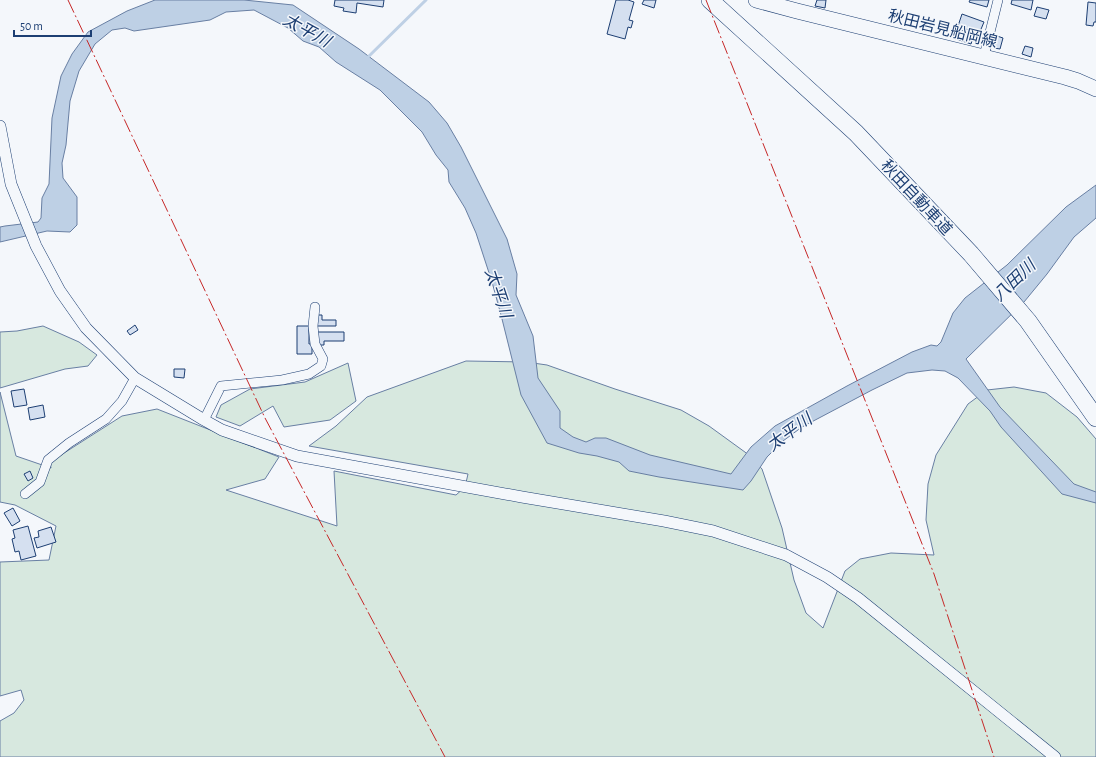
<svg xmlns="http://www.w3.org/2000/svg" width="1096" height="757" viewBox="0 0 1096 757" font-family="'Alegreya Sans','Noto Sans JP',sans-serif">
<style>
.green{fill:#d7e8df;stroke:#687fa3}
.water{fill:#bed0e5;stroke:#687fa3}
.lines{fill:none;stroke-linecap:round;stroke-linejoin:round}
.stream{stroke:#bed0e5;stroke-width:3}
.building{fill:#d5e0f0;stroke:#1d3f73}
.minor-casing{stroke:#1d3f73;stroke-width:10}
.tertiary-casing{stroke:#1d3f73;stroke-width:12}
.primary-casing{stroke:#1d3f73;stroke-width:16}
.motorway-casing{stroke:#1d3f73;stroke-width:18}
.minor{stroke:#f4f7fb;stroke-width:9}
.tertiary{stroke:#f4f7fb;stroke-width:11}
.primary{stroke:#f4f7fb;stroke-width:15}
.motorway{stroke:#f4f7fb;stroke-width:17}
.power{stroke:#c62828;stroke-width:1;stroke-dasharray:14 3 2 3;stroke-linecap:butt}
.labels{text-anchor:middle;stroke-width:3;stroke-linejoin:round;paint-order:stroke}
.street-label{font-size:16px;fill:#1d3f73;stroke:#f4f7fb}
.water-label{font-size:17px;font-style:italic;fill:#1d3f73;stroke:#f4f7fb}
</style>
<rect width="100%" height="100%" fill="#f4f7fb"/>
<path class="green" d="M 43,326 L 79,342 L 97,355 L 88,366 L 65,369 L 0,388 L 0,332 L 17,331 Z
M 466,361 L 526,362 L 547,365 L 615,389 L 681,410 L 709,426 L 749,455 L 762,469 L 782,528 L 794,580 L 806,613 L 823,628 L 845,571 L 860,559 L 891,553 L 934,555 L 926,520 L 928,484 L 936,455 L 968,404 L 987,390 L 1014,387 L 1046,393 L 1077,417 L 1096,439 L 1096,757 L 0,757 L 0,721 L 14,713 L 24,700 L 21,690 L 0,696 L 0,562 L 49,560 L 56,526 L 15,505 L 0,502 L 0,392 L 16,456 L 51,468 L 50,462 L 122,416 L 157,409 L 279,457 L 265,479 L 226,490 L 337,526 L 334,471 L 456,495 L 465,487 L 468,474 L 309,446 L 336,426 L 367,397 Z
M 348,363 L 356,401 L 330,420 L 284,427 L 273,406 L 240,426 L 216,417 L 221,405 L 250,389 L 305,382 Z"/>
<path class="water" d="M 155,0 L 244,0 L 293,5 L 359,49 L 429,102 L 447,123 L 461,147 L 507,239 L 517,274 L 516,295 L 533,336 L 538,378 L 560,411 L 560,428 L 573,437 L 586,442 L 595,438 L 606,438 L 650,455 L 731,474 L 751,447 L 775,426 L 847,386 L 912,352 L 931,345 L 937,346 L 941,342 L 953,313 L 965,298 L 1007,265 L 1066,207 L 1096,185 L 1096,218 L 1074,237 L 1047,274 L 1024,302 L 966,359 L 1000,407 L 1074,484 L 1096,492 L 1096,503 L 1062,494 L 1001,427 L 990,411 L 958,378 L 945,371 L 932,370 L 907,373 L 872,390 L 802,427 L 783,441 L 767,457 L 751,481 L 743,490 L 659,477 L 629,471 L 619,462 L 597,456 L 579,453 L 547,443 L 521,395 L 501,315 L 492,282 L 476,233 L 465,208 L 449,182 L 448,170 L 436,155 L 422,132 L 380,90 L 336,62 L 319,47 L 303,41 L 288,28 L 254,10 L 226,12 L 210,20 L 134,31 L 125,28 L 112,30 L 95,44 L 79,71 L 70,101 L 66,145 L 62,163 L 63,178 L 77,197 L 77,225 L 70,232 L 47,231 L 0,242 L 0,227 L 5,226 L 38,222 L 41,218 L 42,198 L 49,184 L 52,118 L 61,76 L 72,54 L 88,32 L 127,11 Z"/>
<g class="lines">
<path class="stream" d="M 366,59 L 426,0"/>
</g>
<path class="building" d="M 335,0 L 384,0 L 383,7 L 357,3 L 356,13 L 343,11 L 344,8 L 334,6 Z
M 616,0 L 628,0 L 634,2 L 629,20 L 633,21 L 631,28 L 628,27 L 625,39 L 607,34 Z
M 644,0 L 656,0 L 654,8 L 642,4 Z
M 817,0 L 826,0 L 825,8 L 815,6 Z
M 970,0 L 989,0 L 987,7 L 969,2 Z
M 1012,0 L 1033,0 L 1031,10 L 1011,4 Z
M 1088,2 L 1096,3 L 1096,22 L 1094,22 L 1093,26 L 1086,25 Z
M 1037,7 L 1049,10 L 1046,19 L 1034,16 Z
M 962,14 L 984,22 L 979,34 L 958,26 Z
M 956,28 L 974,35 L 971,44 L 953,38 Z
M 997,36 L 1003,38 L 1000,49 L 994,48 Z
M 1025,46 L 1033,48 L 1031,57 L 1022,54 Z
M 316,315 L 322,315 L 322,320 L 336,320 L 336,326 L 316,326 Z
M 135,325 L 138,330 L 130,335 L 127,331 Z
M 297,326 L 309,326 L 309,344 L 312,344 L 312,354 L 297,354 Z
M 317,332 L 344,332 L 344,341 L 324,341 L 324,345 L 319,345 Z
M 174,369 L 185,369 L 184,378 L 174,377 Z
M 24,389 L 27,405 L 14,407 L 11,391 Z
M 43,405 L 45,417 L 30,420 L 28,408 Z
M 30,471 L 33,478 L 28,481 L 24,474 Z
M 13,508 L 20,521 L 12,526 L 4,513 Z
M 28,526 L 36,556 L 21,560 L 19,551 L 15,552 L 12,539 L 15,538 L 13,530 Z
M 51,527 L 56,542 L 37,548 L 34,538 L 39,537 L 38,531 Z"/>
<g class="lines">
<defs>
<path id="minor" d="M 984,56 L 998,0
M 204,420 L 221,386 L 282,380 L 309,374 L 321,366 L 323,359 L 315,344 L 313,326 L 315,307
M 25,494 L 40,482 L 48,460 L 69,443 L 106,419 L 122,401 L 135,378"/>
<path id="tertiary" d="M 0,126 L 11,184 L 36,246 L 60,291 L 86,328 L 135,378 L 204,420 L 222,430 L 297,456 L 522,497 L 664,521 L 713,531 L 786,555 L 827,577 L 858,598 L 1055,757"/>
<path id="primary" d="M 756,0 L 797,11 L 1065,77 L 1078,81 L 1096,89"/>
<path id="motorway" d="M 710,0 L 856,133 L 971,254 L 1028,321 L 1096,418"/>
</defs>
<use href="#minor" class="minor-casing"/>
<use href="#tertiary" class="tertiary-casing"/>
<use href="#primary" class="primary-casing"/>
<use href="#motorway" class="motorway-casing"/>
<use href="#minor" class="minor"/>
<use href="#tertiary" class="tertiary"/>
<use href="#primary" class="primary"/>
<use href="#motorway" class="motorway"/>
<path class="power" d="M 68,0 L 265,418 L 445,757
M 706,0 L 934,574 L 994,757"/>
</g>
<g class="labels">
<g class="street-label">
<text transform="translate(943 28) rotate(14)" y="6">秋田岩見船岡線</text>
<text transform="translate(917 197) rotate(47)" y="6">秋田自動車道</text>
</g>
<g class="water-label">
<text transform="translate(307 30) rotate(29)" y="6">太平川</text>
<text transform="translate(1014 280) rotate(-44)" y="6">八田川</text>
<text transform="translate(499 293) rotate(71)" y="6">太平川</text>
<text transform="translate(789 432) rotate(-36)" y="6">太平川</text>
</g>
</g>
<path d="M14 30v6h77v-6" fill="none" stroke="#1d3f73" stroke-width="2"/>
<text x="20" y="30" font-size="12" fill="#1d3f73" stroke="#f4f7fb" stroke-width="3" paint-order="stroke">50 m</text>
</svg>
